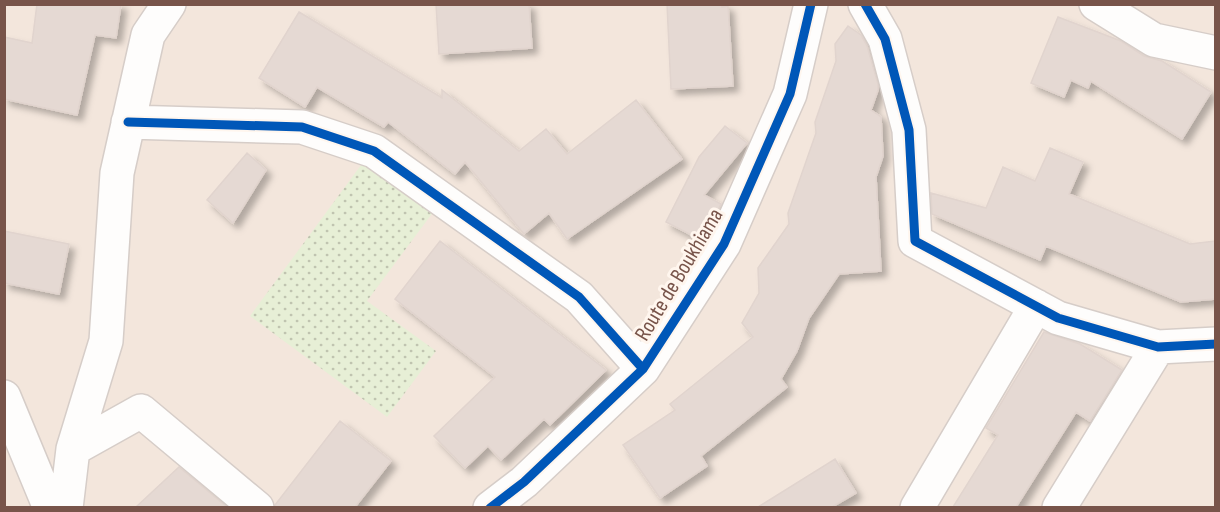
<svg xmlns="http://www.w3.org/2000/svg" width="1220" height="512" viewBox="0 0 1220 512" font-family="'Sofia Sans Condensed',sans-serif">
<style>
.residential{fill:#f3e6dc}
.grass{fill:url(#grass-dots)}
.building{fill:#e5d9d3;stroke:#e1d4ce;stroke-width:1.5;filter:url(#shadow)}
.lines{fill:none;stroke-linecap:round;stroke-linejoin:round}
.minor-casing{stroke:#d6cdc8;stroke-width:36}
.minor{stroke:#fefdfc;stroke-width:33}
.cycleway-casing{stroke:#fff6ee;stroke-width:13}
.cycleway{stroke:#0057b8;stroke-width:9}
.labels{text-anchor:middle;stroke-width:6;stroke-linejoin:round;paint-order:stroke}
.street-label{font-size:22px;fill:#78544a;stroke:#fff6ee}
</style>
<defs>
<pattern id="grass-dots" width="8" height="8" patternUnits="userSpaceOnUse" patternTransform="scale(1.5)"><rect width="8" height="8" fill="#e7efd6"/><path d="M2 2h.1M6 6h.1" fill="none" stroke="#c0c4b0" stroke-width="1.8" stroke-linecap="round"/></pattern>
<filter id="shadow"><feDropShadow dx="5.5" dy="5.5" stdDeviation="3" flood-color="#0004"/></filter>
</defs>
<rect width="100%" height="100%" fill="#f8f2ec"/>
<path class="residential" d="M 5,5 L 1215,5 L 1215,507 L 5,507 Z"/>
<path class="grass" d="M 364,161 L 434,211 L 367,301 L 436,351 L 387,417 L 250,316 Z"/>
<path class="building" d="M 37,4 L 121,4 L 116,38 L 95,35 L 77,115 L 4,99 L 4,37 L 32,43 Z
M 436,4 L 529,4 L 532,48 L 439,54 Z
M 667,4 L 722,4 L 722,7 L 728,6 L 733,86 L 671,89 Z
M 299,12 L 442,98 L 442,90 L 519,151 L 546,129 L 567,154 L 636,100 L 682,159 L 567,239 L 549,213 L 524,234 L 465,162 L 455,174 L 388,122 L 384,127 L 317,87 L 305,107 L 259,78 Z
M 1058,17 L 1121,41 L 1144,56 L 1162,61 L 1211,92 L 1182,139 L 1091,81 L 1088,88 L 1071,80 L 1064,97 L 1031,83 Z
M 848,26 L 861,35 L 867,46 L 878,84 L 878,90 L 871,110 L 881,117 L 883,156 L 876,177 L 881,271 L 839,274 L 809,318 L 797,351 L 781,379 L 787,387 L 701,456 L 707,466 L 660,498 L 623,445 L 675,410 L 670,404 L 753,337 L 742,323 L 759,293 L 758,268 L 789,224 L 788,213 L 816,133 L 815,122 L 836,61 L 835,44 Z
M 725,126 L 747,143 L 704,195 L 721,204 L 703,241 L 666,222 L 699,157 Z
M 1050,148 L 1083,162 L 1069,194 L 1190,244 L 1215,241 L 1215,299 L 1181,302 L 1046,246 L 1040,260 L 932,214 L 931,193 L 986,208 L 1003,167 L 1035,181 Z
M 247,153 L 266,170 L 233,223 L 207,200 Z
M 4,231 L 69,244 L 59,294 L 4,283 Z
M 440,241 L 606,370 L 550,425 L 544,419 L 501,460 L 488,446 L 465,468 L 434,436 L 495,377 L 395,299 Z
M 1044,332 L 1080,344 L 1122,370 L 1090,421 L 1076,412 L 1016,507 L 953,507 L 998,435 L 986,428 Z
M 340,421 L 391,461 L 355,507 L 275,507 L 275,505 Z
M 835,459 L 856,493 L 832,507 L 758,507 Z
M 179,467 L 227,507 L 136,507 Z"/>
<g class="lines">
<defs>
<path id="minor" d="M 865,4 L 885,39 L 909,130 L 915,241 L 1058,318 L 1158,347 L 1216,344
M 1096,4 L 1154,40 L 1216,53
M 128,122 L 302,127 L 374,151 L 579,297 L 643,369
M 4,397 L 50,508
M 73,449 L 141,411 L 257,508
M 66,508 L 73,449 L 106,341 L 117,173 L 148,35 L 169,4
M 490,508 L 524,482 L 643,369 L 724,244 L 790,94 L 811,4
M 917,508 L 1036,306
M 1059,508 L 1158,347"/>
</defs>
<use href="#minor" class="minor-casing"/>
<use href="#minor" class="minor"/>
<defs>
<path id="cycleway" d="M 865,4 L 885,39 L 909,130 L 915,241 L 1058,318 L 1158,347 L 1216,344
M 128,122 L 302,127 L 374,151 L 579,297 L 643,369
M 490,508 L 524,482 L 643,369 L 724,244 L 790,94 L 811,4"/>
</defs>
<use href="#cycleway" class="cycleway-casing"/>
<use href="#cycleway" class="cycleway"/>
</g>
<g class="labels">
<g class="street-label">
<text transform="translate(678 274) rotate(-59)" y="8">Route de Boukhiama</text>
</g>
</g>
<rect width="1220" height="512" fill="none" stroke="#78544a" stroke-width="12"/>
</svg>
